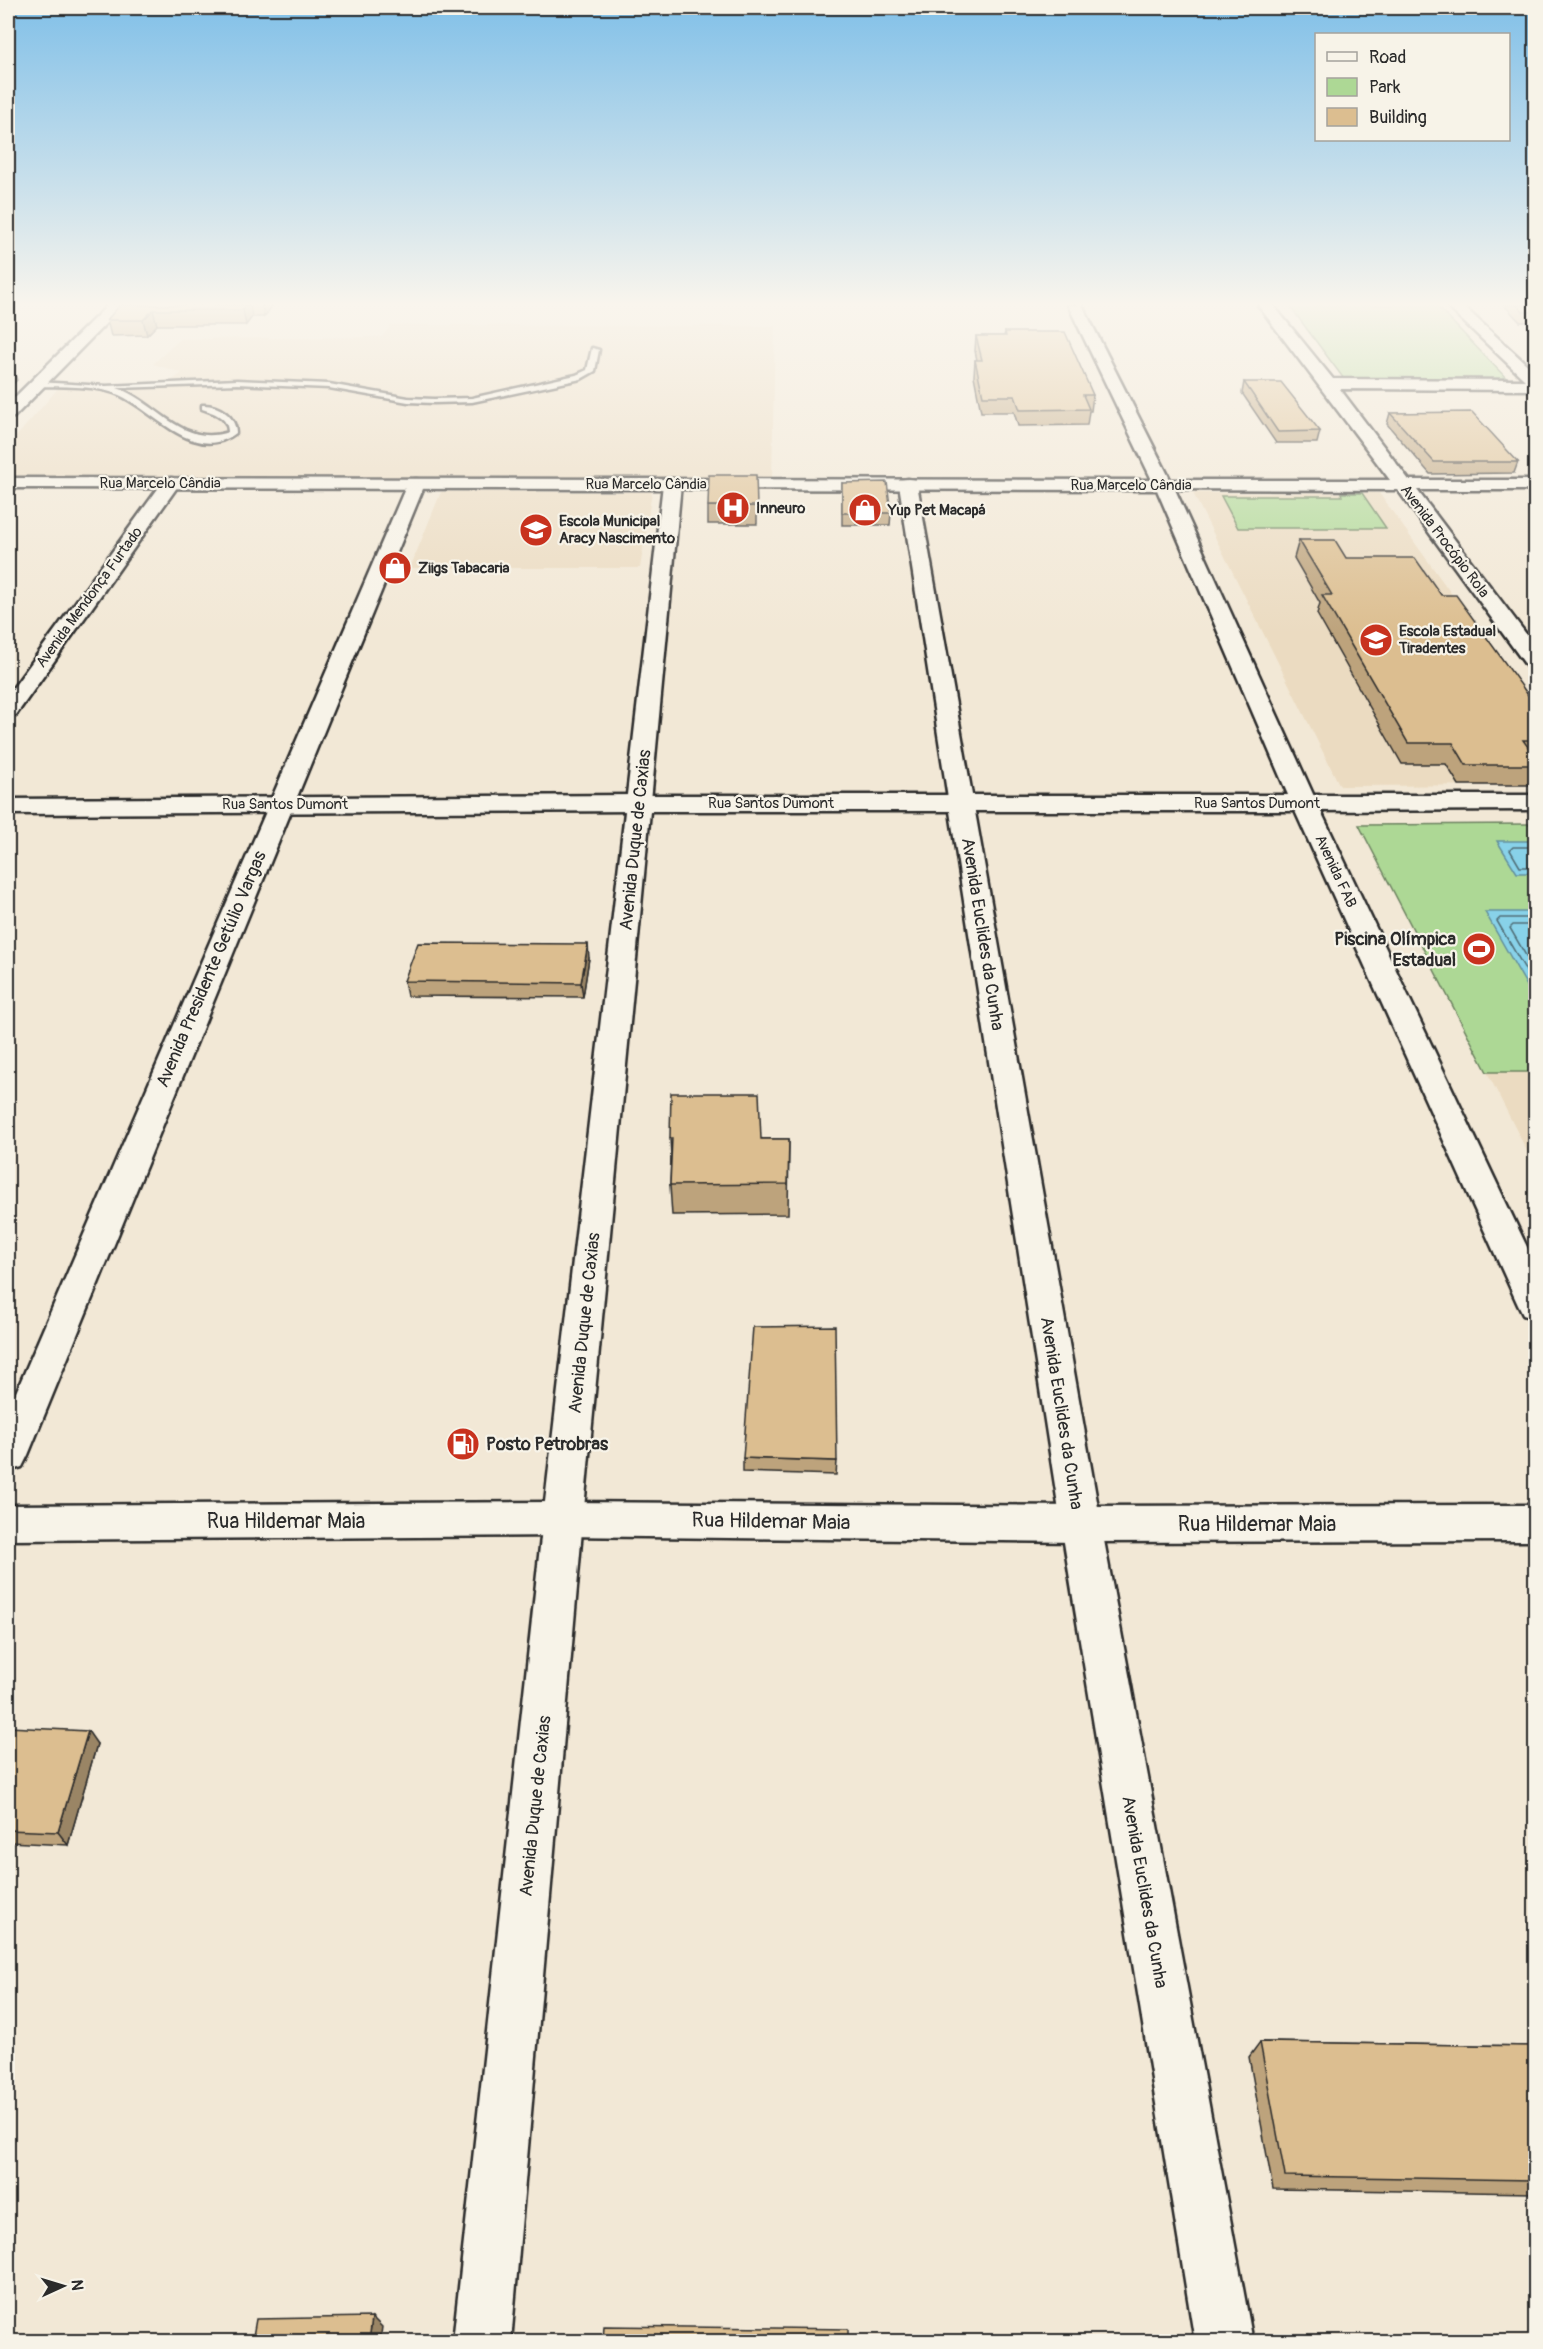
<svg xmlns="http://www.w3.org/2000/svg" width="1543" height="2349" viewBox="0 0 1543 2349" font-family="Pangolin,sans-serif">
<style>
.built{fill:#ebdbc1}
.green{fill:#add895;stroke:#6c8260;stroke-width:1.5}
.water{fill:#88d2e9;stroke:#638f9d;stroke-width:1.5}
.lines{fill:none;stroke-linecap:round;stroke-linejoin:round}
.shore{stroke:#506e77;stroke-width:1.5}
.lane-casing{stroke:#2b2b2b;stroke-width:5}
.street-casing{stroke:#2b2b2b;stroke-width:5}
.secondary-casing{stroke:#2b2b2b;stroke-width:5}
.lane{fill:#f7f3e8;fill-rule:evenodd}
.street{fill:#f7f3e8;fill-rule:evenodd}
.secondary{fill:#f7f3e8;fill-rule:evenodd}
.wall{fill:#bda37c;stroke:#2b2b2b;stroke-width:1.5}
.shaded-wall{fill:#9a8565;stroke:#2b2b2b;stroke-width:1.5}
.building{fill:#dcbe90;stroke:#2b2b2b;stroke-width:1.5}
.labels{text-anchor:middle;stroke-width:4.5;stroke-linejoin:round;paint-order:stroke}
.far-street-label{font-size:15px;fill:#2b2b2b;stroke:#f7f3e8}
.far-poi-label{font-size:15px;font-weight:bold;fill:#2b2b2b;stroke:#f7f3e8;text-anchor:start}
.street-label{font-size:18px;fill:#2b2b2b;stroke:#f7f3e8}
.poi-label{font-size:18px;font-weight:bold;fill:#2b2b2b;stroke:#f7f3e8;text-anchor:end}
.near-street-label{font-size:21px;fill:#2b2b2b;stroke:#f7f3e8}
</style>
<rect width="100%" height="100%" fill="#f2e8d6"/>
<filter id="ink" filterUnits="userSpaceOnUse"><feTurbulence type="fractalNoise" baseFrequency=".0167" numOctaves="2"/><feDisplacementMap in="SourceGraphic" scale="12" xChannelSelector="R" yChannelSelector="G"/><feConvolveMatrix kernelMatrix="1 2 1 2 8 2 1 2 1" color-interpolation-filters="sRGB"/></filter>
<g filter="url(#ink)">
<path class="built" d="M 391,325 L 775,326 L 772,479 L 8,478 L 8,446 L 62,384 L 167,384 L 182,373 L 153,364 L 180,339 L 382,337 Z
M 441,492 L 652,492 L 640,568 L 410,568 Z
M 1193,493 L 1379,493 L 1535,710 L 1535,785 L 1340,786 Z
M 1487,1072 L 1535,1072 L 1535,1167 Z"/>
<path class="green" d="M 1289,305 L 1436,305 L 1508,380 L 1344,379 Z
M 1341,493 L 1362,493 L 1386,528 L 1238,528 L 1221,496 L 1342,496 Z
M 1535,824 L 1535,1072 L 1487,1072 L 1359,825 Z"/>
<path class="water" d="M 1497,841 L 1535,841 L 1535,873 L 1517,873 Z
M 1485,912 L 1535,912 L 1535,1000 Z"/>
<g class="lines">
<path class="shore" d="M 1536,847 L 1513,847 L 1510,850 L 1520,867 L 1536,867
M 1536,918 L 1500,918 L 1497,921 L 1536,988
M 1536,925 L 1513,925 L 1510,928 L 1536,973"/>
<defs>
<path id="lane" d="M 592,348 L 599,350 L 595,371 L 581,379 L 472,402 L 434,403 L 408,402 L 329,388 L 237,384 L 117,388 C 156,401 182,448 228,432 C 228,417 214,413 202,409 L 202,405 C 218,404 236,416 236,433 C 193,466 151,406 114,393 C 91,385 62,387 37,386 L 33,384 L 37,382 L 106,386 L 237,380 L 329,384 L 408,398 L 434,399 L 472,398 L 576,375 L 587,370 Z"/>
<path id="street" d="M 1258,305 L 1273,305 L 1333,379 L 1525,380 L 1446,305 L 1462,305 L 1536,373 L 1536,390 L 1340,389 L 1409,480 L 1536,480 L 1536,490 L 1417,490 L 1536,647 L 1536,669 L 1528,668 L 1398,490 L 1158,489 L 1155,485 L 1158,481 L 1164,480 L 1390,480 Z
M 171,478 L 177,479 L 180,483 L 16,715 L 8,717 L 8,695 L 165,479 Z
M 416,479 L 422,480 L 425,484 L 28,1455 L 22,1467 L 8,1471 L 8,1411 L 407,484 L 410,480 Z
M 672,479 L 678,480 L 681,484 L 583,1519 L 511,2342 L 453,2342 L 543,1519 L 663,484 L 666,480 Z
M 908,479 L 914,480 L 917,484 L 1101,1524 L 1253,2342 L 1195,2342 L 1061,1524 L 899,484 L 902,480 Z
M 1304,795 L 1536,795 L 1536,810 L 1304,811 L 1295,808 L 1291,803 L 1295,798 Z"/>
<path id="secondary" d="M 108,305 L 124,305 L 14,417 L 8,418 L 8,404 Z
M 1068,305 L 1082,305 L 1173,485 L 1317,803 L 1536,1266 L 1536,1319 L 1523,1315 L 1518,1305 L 1295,811 L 639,811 L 8,814 L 8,799 L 639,795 L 1288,795 L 1157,490 L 8,488 L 8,478 L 1152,480 Z
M 563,1502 L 1081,1506 L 1536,1505 L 1536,1541 L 1081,1542 L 563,1536 L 8,1540 L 8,1505 Z"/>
</defs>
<use href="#lane" class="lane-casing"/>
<use href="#street" class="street-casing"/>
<use href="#secondary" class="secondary-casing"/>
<use href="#lane" class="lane"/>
<use href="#street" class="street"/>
<use href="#secondary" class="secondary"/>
</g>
<path class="wall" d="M 120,305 L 273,305 L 264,317 L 252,317 L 246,325 L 157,325 L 147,335 L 111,336 L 107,320 Z
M 1504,305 L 1536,305 L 1536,322 L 1520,322 Z
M 1005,332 L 1093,395 L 1091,411 L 1089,411 L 1087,425 L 1018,426 L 1014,412 L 981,412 L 974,376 L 975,360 L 977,360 L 975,351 L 976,336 L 1004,336 Z
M 1244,382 L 1320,431 L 1317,443 L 1276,443 L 1242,393 Z
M 1390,413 L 1518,462 L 1514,473 L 1430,474 L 1387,424 Z
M 842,483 L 891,513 L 890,525 L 842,525 Z
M 708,506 L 757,506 L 757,524 L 708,524 Z
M 1299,540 L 1441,595 L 1536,706 L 1536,777 L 1532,785 L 1459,785 L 1446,764 L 1402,764 L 1317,614 L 1320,603 L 1294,558 Z
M 589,958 L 583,997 L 407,996 L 404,981 Z
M 670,1138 L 789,1139 L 788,1214 L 672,1215 L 670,1185 L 671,1156 Z
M 743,1458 L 837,1461 L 836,1475 L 743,1472 Z
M 8,1727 L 97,1744 L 68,1845 L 8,1842 Z
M 1260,2042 L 1536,2046 L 1536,2193 L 1273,2189 L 1249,2057 Z"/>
<path class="shaded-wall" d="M 246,305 L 250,305 L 252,317 L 246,325 L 243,310 Z
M 262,305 L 273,305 L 264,317 Z
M 153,310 L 157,325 L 147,335 L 143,320 Z
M 12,365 L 17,380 L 8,389 L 8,370 Z
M 588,944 L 589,958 L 583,997 L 581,983 Z
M 88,1731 L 97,1744 L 68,1845 L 58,1832 Z
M 372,2317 L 382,2327 L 380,2342 L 369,2342 Z"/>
<path class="building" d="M 120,305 L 246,305 L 243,310 L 153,310 L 143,320 L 107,320 Z
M 1517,305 L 1536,305 L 1536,312 L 1523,312 Z
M 1005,332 L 1065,332 L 1093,395 L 1083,395 L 1089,409 L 1020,410 L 1015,396 L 983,396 L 975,360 L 982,360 L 976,336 L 1006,336 Z
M 1244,382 L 1281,382 L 1320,431 L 1278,432 Z
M 1472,412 L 1518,462 L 1434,462 L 1390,413 Z
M 709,475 L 756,475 L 757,506 L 708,506 Z
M 887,482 L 891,513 L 842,513 L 842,483 Z
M 1299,540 L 1335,540 L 1346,558 L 1415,558 L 1441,595 L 1456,595 L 1536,706 L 1536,740 L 1523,740 L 1536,758 L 1536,765 L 1466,765 L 1453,743 L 1408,743 L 1322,595 L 1332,595 Z
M 418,943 L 588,944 L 581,983 L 404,981 Z
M 671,1093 L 759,1093 L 761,1139 L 789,1139 L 788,1184 L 670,1185 L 672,1138 L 670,1138 Z
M 835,1326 L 837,1461 L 743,1458 L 753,1327 Z
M 8,1727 L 88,1731 L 58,1832 L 8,1830 Z
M 1260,2042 L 1536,2046 L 1536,2180 L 1285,2176 Z
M 372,2317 L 369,2342 L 252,2342 L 256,2319 Z
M 604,2326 L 848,2329 L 848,2342 L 603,2342 Z"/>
</g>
<linearGradient id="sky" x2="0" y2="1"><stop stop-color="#81c0e8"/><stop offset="0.48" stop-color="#f9f5ed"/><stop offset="1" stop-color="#f9f5ed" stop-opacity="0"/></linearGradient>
<rect width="1543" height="634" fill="url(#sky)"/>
<defs>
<symbol id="hospital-disc" viewBox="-11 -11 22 22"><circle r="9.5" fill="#c8321e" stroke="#f7f3e8"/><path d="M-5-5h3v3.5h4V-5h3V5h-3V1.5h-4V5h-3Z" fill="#fff"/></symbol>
<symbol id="shop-disc" viewBox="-11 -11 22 22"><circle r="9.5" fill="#c8321e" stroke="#f7f3e8"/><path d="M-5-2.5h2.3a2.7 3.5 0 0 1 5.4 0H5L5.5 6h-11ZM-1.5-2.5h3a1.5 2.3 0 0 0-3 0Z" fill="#fff"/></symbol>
<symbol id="school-disc" viewBox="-11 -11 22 22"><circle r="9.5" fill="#c8321e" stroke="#f7f3e8"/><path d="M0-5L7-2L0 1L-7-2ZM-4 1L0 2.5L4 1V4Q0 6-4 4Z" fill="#fff"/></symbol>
<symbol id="stadium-disc" viewBox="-11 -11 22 22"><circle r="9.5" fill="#c8321e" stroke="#f7f3e8"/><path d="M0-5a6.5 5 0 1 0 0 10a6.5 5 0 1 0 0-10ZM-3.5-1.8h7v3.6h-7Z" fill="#fff"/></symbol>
<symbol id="fuel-disc" viewBox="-11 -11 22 22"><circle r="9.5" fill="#c8321e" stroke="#f7f3e8"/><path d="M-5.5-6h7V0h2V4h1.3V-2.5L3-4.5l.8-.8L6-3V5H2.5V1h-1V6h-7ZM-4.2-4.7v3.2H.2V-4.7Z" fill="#fff"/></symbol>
</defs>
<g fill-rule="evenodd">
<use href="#hospital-disc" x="714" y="489" width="38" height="38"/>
<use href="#shop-disc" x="846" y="491" width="38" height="38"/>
<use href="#school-disc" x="517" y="511" width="38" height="38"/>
<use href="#shop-disc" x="376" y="549" width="38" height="38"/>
<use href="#school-disc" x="1357" y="621" width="38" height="38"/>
<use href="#stadium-disc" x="1460" y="930" width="38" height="38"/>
<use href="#fuel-disc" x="444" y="1425" width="38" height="38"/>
</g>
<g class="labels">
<g class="far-street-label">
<text x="160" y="488">Rua Marcelo Cândia</text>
<text x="646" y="489">Rua Marcelo Cândia</text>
<text x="1131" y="490">Rua Marcelo Cândia</text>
<text transform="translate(1445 541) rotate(53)" y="5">Avenida Procópio Rola</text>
<text transform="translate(89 597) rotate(-54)" y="5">Avenida Mendonça Furtado</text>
<text x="771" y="808">Rua Santos Dumont</text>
<text x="1257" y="808">Rua Santos Dumont</text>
<text x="285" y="809">Rua Santos Dumont</text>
<text transform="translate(1336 871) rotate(65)" y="5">Avenida FAB</text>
</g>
<g class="far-poi-label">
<text x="756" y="513">Inneuro</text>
<text x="888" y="515">Yup Pet Macapá</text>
<text x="559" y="526">Escola Municipal<tspan x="559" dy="17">Aracy Nascimento</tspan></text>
<text x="418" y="573">Ziigs Tabacaria</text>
<text x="1399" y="636">Escola Estadual<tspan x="1399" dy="17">Tiradentes</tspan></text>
</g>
<g class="street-label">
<text transform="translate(635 840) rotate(-84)" y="6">Avenida Duque de Caxias</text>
<text transform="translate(983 934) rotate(81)" y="6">Avenida Euclides da Cunha</text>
<text transform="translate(211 969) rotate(-67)" y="6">Avenida Presidente Getúlio Vargas</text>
<text transform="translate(584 1323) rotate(-84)" y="6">Avenida Duque de Caxias</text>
<text transform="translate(1062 1413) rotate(81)" y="6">Avenida Euclides da Cunha</text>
<text transform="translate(535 1806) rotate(-84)" y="6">Avenida Duque de Caxias</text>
<text transform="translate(1145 1892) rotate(80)" y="6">Avenida Euclides da Cunha</text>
</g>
<g class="poi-label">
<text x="1456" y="945">Piscina Olímpica<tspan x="1456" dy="21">Estadual</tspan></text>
<text x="486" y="1450" text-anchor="start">Posto Petrobras</text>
</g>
<g class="near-street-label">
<text x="286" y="1528">Rua Hildemar Maia</text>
<text transform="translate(771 1521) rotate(1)" y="7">Rua Hildemar Maia</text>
<text x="1257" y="1531">Rua Hildemar Maia</text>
</g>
</g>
<rect width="1543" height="2349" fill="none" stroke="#f7f3e8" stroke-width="30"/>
<rect x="15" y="15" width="1513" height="2319" fill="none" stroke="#2b2b2b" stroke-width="2" filter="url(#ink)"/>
<rect x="1315" y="33" width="195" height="108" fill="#f7f3e8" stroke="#a5a39c" stroke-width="1.5"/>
<rect x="1327" y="52" width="30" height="9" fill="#f7f3e8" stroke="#a5a39c" stroke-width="1.5"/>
<text x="1369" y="63" font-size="18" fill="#2b2b2b">Road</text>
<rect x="1327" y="78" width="30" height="18" fill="#add895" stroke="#a5a39c" stroke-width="1.5"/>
<text x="1369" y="93" font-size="18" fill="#2b2b2b">Park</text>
<rect x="1327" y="108" width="30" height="18" fill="#dcbe90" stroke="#a5a39c" stroke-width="1.5"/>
<text x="1369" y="123" font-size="18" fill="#2b2b2b">Building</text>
<g transform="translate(63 2286) rotate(86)" stroke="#f7f3e8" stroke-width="4.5" paint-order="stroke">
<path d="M0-4.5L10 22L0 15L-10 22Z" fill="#2b2b2b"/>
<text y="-9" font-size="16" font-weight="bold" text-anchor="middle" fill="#2b2b2b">N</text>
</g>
</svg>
